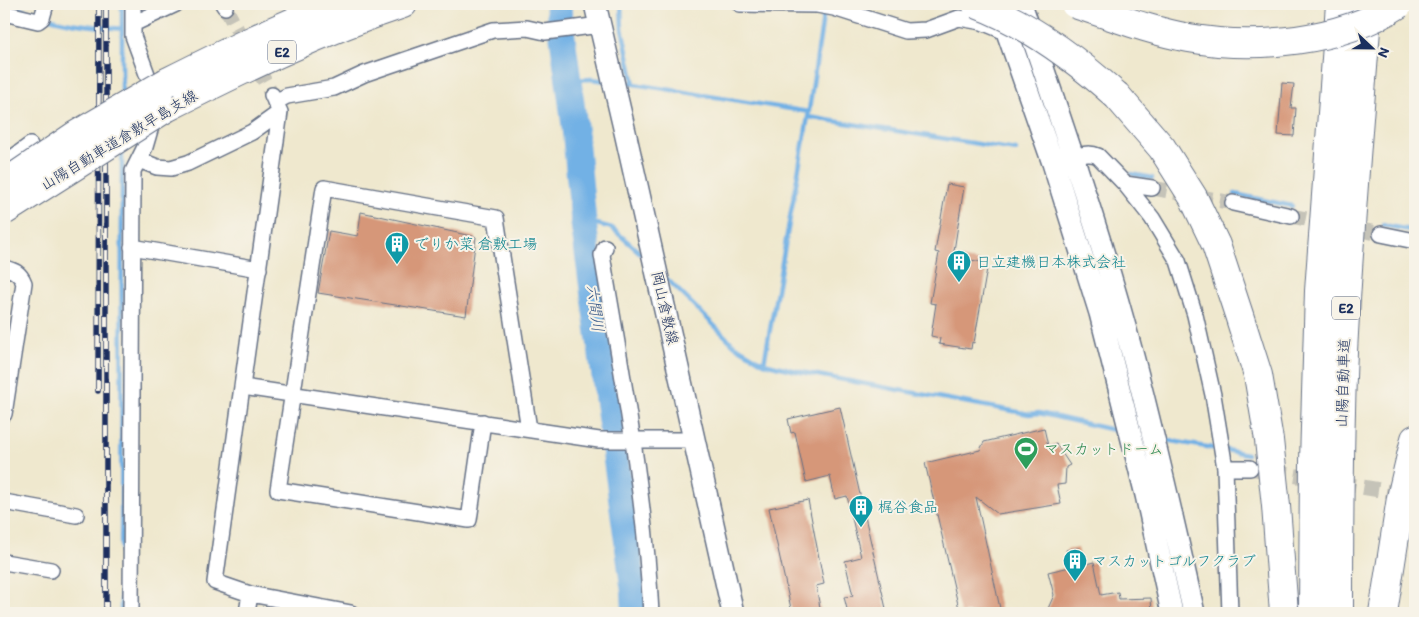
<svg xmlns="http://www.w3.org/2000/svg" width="1419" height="617" viewBox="0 0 1419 617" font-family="Itim,'Klee One',sans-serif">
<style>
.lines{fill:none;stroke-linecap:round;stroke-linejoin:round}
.stream{stroke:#72b1e5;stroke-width:4.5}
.river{stroke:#72b1e5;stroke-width:26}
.building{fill:#d69779}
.street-tunnel{stroke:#c5c3b8;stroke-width:15;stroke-dasharray:15 8;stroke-linecap:butt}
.street-casing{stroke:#657085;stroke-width:18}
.secondary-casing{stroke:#657085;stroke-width:24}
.highway-casing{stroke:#657085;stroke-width:30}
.street{stroke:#fff;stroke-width:15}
.secondary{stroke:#fff;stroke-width:21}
.highway{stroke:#fff;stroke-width:28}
.rail-casing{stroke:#1b2f5e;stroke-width:5.5}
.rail{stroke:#f7f3e8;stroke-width:4;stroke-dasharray:11;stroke-linecap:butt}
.highway-bridge-casing{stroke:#657085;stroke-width:30;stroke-linecap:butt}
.highway-bridge{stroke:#fff;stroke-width:28}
.labels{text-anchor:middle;stroke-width:4;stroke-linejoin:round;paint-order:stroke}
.shield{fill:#f7f3e8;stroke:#5d6a87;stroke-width:1}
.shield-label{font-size:14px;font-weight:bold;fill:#1b2f5e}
.street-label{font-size:15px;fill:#1b2f5e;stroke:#f7f3e8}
.culture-label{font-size:15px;fill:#0d838f;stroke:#f7f3e8;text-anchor:start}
.leisure-label{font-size:15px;fill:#27864d;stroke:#f7f3e8;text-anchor:start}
.water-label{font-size:16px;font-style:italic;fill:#355686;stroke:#f7f3e8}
</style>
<rect width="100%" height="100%" fill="#f7f3e8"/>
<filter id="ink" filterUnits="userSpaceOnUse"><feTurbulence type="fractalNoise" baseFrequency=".02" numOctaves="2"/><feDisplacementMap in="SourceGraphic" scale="10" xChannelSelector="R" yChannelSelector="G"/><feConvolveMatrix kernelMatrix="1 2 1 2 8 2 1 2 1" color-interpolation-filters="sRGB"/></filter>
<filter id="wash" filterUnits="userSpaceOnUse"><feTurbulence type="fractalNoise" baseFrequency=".0096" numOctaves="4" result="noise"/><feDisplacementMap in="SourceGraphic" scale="20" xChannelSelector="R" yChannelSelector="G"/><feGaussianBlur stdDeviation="1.12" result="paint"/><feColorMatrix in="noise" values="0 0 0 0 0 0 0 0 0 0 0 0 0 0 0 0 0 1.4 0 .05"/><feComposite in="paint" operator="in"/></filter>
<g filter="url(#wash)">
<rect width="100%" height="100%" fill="#efe8ce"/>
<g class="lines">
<path class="stream" d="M 122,4 L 122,97
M 621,4 L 622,28 L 634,84 L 809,112
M 4,5 L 25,10
M 44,16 C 68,25 96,26 122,29
M 569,80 L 592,79 L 606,81
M 618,82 L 634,84
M 808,117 L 1016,150
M 1132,174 L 1152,178
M 1235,194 L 1292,206
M 1383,225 L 1415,231
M 584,227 L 597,224 L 612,228 L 646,258
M 665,277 L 734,345 L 764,363 L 801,372 L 1029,414 L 1039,413 L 1122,432
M 764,363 L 808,117 L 824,10
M 1160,439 L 1218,449
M 1226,450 L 1247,454
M 121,613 L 122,147"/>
<path class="river" d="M 558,4 L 574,122 L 584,227 L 634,592 L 635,613"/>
</g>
<g id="blocks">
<path class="building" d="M 1282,83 L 1294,84 L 1291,108 L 1296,108 L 1294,136 L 1278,135 Z
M 947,184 L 964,187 L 953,257 L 988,263 L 974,343 L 972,342 L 971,349 L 939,344 L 940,338 L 931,336 L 936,304 L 930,303 L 939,253 L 935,252 Z
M 361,212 L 476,237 L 466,316 L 318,293 L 329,231 L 358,236 Z
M 840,407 L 887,613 L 848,613 L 844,597 L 853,596 L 845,561 L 861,557 L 847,496 L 835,499 L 830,476 L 806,482 L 795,432 L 791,433 L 788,419 Z
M 1044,428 L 1048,446 L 1056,444 L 1070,465 L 1066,467 L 1065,484 L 1057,485 L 1061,504 L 998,514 L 976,497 L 1001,613 L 960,613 L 925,463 L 980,450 L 984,442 Z
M 808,500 L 824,584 L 816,586 L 821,613 L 792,613 L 769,508 Z
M 1078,548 L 1082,565 L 1094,562 L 1101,595 L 1118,592 L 1119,599 L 1151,598 L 1152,613 L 1046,613 L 1054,595 L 1048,572 L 1070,567 L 1066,550 Z"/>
</g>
</g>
<g filter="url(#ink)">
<use href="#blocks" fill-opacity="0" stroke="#657085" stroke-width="1"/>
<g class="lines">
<path class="street-tunnel" d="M 225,7 L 272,95
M 1152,188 L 1233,203
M 1291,216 L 1381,234
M 1250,468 L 1409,495"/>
<defs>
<path id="street" d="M 223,4 L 225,7
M 740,4 L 817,5 L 834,8 L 906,31 L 926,30 L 959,18 L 982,22 L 1006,32
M 4,13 L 38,21 L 42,18 L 46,4
M 133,24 L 176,4
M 275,102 L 287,96 L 334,88 L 364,74 L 493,30 L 527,28 L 545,32 L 600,25
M 139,160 L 157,167 L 171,168 L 188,163 L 252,132 L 280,112
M 1064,160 C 1075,157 1087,151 1098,156 L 1125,184 L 1152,218 L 1178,261 L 1195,315 L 1213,395 L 1225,468 L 1230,613
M 4,164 L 30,145
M 1125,184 L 1152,188
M 1233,203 L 1291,216
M 1381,234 L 1415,241
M 132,247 L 259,269
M 605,247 L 602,255 C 622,374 645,493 651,613
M 4,268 C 14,270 20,273 24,283 L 4,414
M 243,387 L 599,440 L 695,440
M 483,422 L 469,520 L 278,490 L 324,188 L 496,218 L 529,429
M 1225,468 L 1250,468
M 4,502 L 76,515
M 4,562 L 51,570
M 250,594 L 215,582 L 280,112 L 272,95
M 131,613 L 133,171 L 145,147 L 152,123 L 155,96 L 133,36 L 133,4
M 247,613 L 250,594 L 351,613"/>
<path id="secondary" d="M 595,4 L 625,132 L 733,613
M 1021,4 C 1060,117 1099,230 1130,345 C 1154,434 1174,524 1194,613
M 998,6 L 1053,163 L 1100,313 L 1146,495 L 1172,613"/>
<path id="highway" d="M 167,82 C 223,54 279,26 338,4
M 1117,96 L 1162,148 L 1193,197 L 1216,245 L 1239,315 L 1258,375 L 1269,440 L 1276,506 L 1284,613
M 166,108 C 243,69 321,31 403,4
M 1313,613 L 1314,461 L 1319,291 L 1340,4
M 1339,613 C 1339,526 1339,439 1343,352 C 1349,235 1359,120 1368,4
M 1383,613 L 1401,498 L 1415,439"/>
</defs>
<use href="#street" class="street-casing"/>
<use href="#secondary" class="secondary-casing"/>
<use href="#highway" class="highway-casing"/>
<use href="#street" class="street"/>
<use href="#secondary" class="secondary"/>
<use href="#highway" class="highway"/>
<defs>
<path id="rail" d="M 98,391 L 99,4
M 106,613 L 106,4"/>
</defs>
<use href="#rail" class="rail-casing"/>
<use href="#rail" class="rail"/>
<defs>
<path id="highway-bridge" d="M 976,4 C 1027,23 1077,60 1117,96
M 1075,4 C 1112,16 1150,31 1189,38 C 1255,50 1341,42 1399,4
M 4,184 L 76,135 L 167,82
M 4,211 L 166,108"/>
</defs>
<use href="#highway-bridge" class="highway-bridge-casing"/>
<use href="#highway-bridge" class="highway-bridge"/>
</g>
</g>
<defs>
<symbol id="building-pin" viewBox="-11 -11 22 30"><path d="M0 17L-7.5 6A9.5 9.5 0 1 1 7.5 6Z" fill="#0f9aa8" stroke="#f7f3e8"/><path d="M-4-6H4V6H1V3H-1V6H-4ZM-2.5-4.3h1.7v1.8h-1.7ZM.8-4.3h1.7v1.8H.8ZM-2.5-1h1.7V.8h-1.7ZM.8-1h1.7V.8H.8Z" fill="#fff"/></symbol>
<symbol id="stadium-pin" viewBox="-11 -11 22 30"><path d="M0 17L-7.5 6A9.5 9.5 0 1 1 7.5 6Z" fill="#2e9e5b" stroke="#f7f3e8"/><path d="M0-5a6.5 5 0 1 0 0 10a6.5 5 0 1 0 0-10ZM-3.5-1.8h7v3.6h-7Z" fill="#fff"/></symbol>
</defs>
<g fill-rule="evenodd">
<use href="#building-pin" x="383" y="230" width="28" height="38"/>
<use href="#building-pin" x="945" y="248" width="28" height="38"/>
<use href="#stadium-pin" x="1012" y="435" width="28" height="38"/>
<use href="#building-pin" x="847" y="493" width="28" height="38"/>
<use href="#building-pin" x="1061" y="547" width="28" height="38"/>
</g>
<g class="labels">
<g class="shield">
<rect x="268" y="40.5" width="28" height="23" rx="4"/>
<rect x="1332" y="296.5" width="28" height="23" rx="4"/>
</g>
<g class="shield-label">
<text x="282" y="57">E2</text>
<text x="1346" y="313">E2</text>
</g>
<g class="street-label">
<text transform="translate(119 140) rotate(-31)" y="5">山陽自動車道倉敷早島支線</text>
<text transform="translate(665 308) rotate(77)" y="5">岡山倉敷線</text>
<text transform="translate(1343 383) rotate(-88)" y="5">山陽自動車道</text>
</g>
<g class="culture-label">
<text x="414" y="249">でりか菜 倉敷工場</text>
<text x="976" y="267">日立建機日本株式会社</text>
<text x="878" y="512">梶谷食品</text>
<text x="1092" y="566">マスカットゴルフクラブ</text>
</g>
<g class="leisure-label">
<text x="1044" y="454">マスカットドーム</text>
</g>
<g class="water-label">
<text transform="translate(596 308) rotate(83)" y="6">六間川</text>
</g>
</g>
<rect width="1419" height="617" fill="none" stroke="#f7f3e8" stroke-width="20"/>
<g transform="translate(1372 48) rotate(112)" stroke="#f7f3e8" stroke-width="4" paint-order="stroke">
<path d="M0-4L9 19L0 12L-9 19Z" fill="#1b2f5e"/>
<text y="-8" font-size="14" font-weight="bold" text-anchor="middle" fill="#1b2f5e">N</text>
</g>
</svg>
